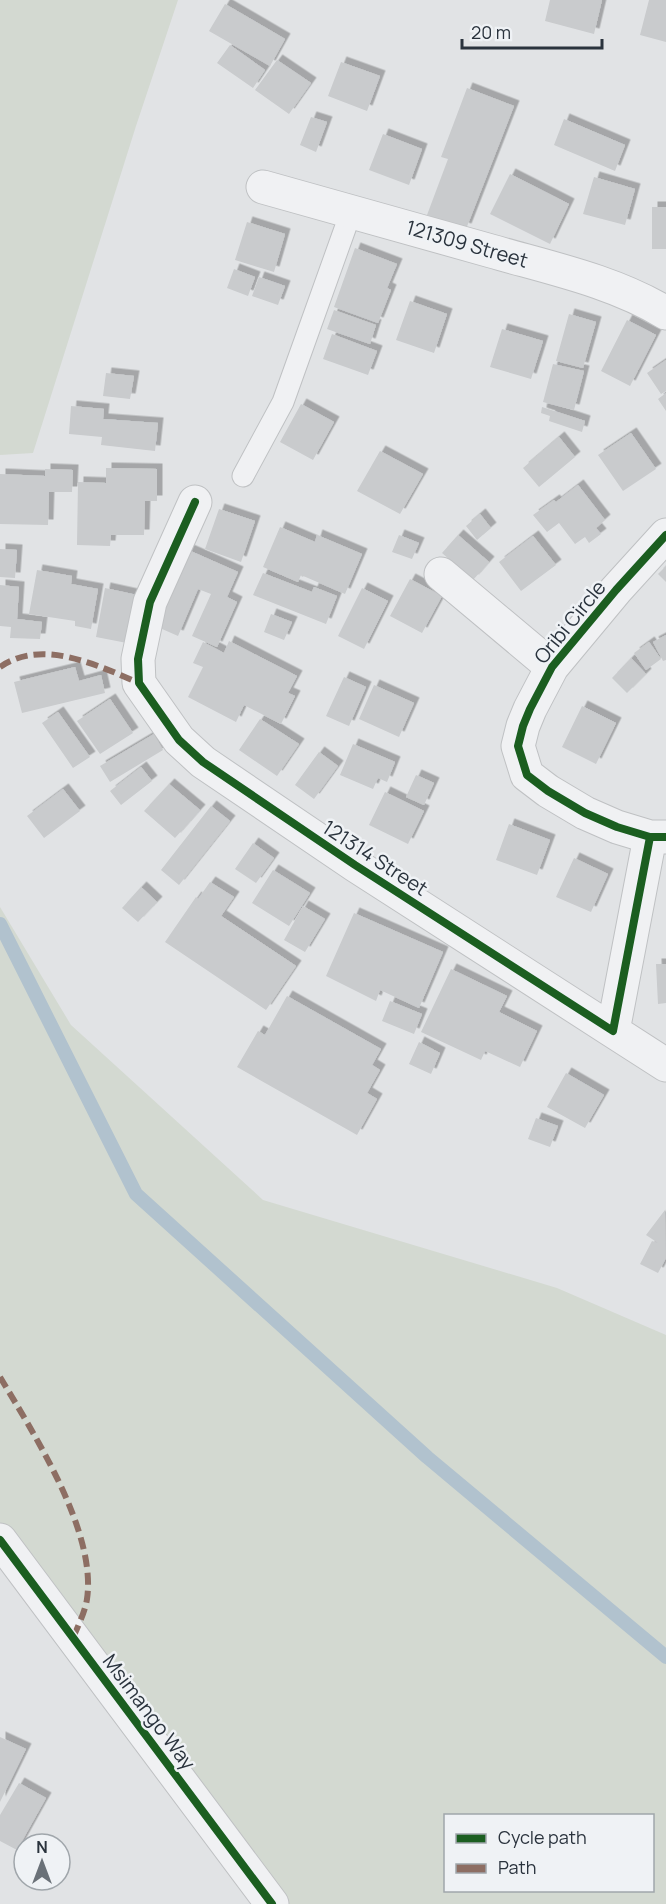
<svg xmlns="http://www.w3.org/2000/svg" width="666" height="1904" viewBox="0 0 666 1904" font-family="Manrope,sans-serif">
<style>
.green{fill:#d3d9d1;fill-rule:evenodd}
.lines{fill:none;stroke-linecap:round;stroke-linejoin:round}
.stream{stroke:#b1c2ce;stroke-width:14}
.building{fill:#c9cbcd;filter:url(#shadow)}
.service-casing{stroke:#bfc1c3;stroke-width:23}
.minor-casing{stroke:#bfc1c3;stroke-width:35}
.service{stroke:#f0f1f3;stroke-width:21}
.minor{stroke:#f0f1f3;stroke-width:33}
.quiet{stroke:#8d6e63;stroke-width:6;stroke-dasharray:12 6;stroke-linecap:butt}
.cycleway-casing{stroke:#eff2f5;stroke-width:11}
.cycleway{stroke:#1b5e20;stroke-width:8}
.labels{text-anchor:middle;stroke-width:5;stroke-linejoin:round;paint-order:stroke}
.street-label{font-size:20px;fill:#2a333d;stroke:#eff2f5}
</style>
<defs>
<filter id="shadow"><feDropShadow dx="5.5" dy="-5.5" stdDeviation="0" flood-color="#0004"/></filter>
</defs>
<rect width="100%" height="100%" fill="#e1e3e5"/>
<path class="green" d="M 0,0 L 178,0 L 136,126 L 33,453 L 0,455 Z
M 0,907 L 71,1025 L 263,1200 L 557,1288 L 666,1335 L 666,1904 L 274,1904 L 0,1540 ZM 446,1816 L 652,1816 L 652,1890 L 446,1890 Z"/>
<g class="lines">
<path class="stream" d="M 0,924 L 136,1194 L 427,1457 L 666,1657"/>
</g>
<path class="building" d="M 550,0 L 602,0 L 594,34 L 545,21 Z
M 649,0 L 666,0 L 666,42 L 640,35 Z
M 225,4 L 285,39 L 270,66 L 209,31 Z
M 230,45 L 265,70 L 253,88 L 217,63 Z
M 277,60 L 311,83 L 289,114 L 255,90 Z
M 341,62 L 380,76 L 367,111 L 328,96 Z
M 467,88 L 514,106 L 466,229 L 427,215 L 448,159 L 441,157 Z
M 311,117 L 327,122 L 316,152 L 300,145 Z
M 564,119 L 625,145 L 615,171 L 554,145 Z
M 383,134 L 422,149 L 409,185 L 369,170 Z
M 510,174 L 569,204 L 550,244 L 490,214 Z
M 594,177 L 635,189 L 625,225 L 583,214 Z
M 652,207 L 666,207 L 666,249 L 652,249 Z
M 247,222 L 285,234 L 274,272 L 235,260 Z
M 355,248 L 397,264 L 387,288 L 391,290 L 378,323 L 334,307 Z
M 234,269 L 255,277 L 248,296 L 227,288 Z
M 259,277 L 285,286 L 278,305 L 252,296 Z
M 410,301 L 447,314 L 434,353 L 396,340 Z
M 334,310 L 376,325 L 370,344 L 327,329 Z
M 569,314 L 596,322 L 583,368 L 556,361 Z
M 627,320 L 656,335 L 630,386 L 601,371 Z
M 502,329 L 543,341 L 531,379 L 490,367 Z
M 332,334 L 377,351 L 368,375 L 323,359 Z
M 666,360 L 666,391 L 661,394 L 647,373 Z
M 553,364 L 584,371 L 574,410 L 543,402 Z
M 106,373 L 134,376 L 130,399 L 103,396 Z
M 666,393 L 666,411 L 658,399 Z
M 301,404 L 334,422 L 313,460 L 280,442 Z
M 71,406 L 104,409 L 103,419 L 158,423 L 155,451 L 101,445 L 102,437 L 69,434 Z
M 542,407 L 585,421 L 582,432 L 549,421 L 550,416 L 541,413 Z
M 631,433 L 656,469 L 623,491 L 598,455 Z
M 559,437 L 575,457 L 539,487 L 523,468 Z
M 380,451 L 423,474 L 400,514 L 357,491 Z
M 106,468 L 157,469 L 157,501 L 145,501 L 144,535 L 111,535 L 110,546 L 77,545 L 78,482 L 106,483 Z
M 45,469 L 73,470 L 72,492 L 49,492 L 48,525 L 0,524 L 0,474 L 45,476 Z
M 578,485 L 605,520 L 596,528 L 601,534 L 589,543 L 585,537 L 575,544 L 559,523 L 547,532 L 533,515 L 554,500 L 556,502 Z
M 219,509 L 255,521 L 241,562 L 205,549 Z
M 480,514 L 491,528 L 477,540 L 466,526 Z
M 280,527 L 315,542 L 317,535 L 362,554 L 345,594 L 301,575 L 298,582 L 263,567 Z
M 399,535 L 419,543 L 412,559 L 392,552 Z
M 458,535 L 489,562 L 473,580 L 442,553 Z
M 533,536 L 556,565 L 521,591 L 499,562 Z
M 0,549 L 17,550 L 15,578 L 0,577 Z
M 186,549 L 238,572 L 227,597 L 237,602 L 217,647 L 192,636 L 211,594 L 198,589 L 178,636 L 153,625 Z
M 666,566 L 666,582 L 658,574 Z
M 37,570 L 72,576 L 71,584 L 98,589 L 91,629 L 75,626 L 75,621 L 29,614 Z
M 263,573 L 312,592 L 314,587 L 337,596 L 326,624 L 253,595 Z
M 410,579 L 442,596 L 422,633 L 390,616 Z
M 0,585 L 19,587 L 17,619 L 42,622 L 40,639 L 10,638 L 11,627 L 0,626 Z
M 105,588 L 137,595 L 127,643 L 96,637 Z
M 362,588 L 388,601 L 364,649 L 338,636 Z
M 271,614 L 292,622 L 284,640 L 264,632 Z
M 666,635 L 666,660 L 663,661 L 653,642 Z
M 229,641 L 297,676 L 288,693 L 295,696 L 281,724 L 244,705 L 236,722 L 188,697 L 203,667 L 193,663 L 203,642 L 224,653 Z
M 649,642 L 661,659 L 646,670 L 634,653 Z
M 631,658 L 646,674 L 627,693 L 612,678 Z
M 75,667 L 79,681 L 101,675 L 105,693 L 22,713 L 14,682 Z
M 344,677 L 366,687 L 349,726 L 326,716 Z
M 374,685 L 414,703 L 399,737 L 359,719 Z
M 110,699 L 133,733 L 100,754 L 77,721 Z
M 582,706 L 616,723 L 596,764 L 562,747 Z
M 58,712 L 90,757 L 73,768 L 42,723 Z
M 260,719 L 299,744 L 277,776 L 239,750 Z
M 154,734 L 163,750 L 110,782 L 100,766 Z
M 353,744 L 395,762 L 387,782 L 378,778 L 373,789 L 340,775 Z
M 319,752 L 338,766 L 314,799 L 295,785 Z
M 141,767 L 152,781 L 121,805 L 110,791 Z
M 416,775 L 434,783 L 424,805 L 406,797 Z
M 169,784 L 200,810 L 175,838 L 144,811 Z
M 63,789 L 80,811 L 44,838 L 27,816 Z
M 385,792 L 424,811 L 408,844 L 369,825 Z
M 211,806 L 230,821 L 179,885 L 161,870 Z
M 509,824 L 550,840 L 537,875 L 496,860 Z
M 253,843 L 274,858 L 256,883 L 235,869 Z
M 574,858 L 608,874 L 591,912 L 556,897 Z
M 273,870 L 310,893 L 289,926 L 252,903 Z
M 210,882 L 234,897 L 221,916 L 296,966 L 266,1010 L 165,942 L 196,897 L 198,899 Z
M 141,887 L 157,902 L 138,922 L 122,908 Z
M 303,906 L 325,919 L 305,952 L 284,940 Z
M 354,913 L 443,952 L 419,1008 L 380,990 L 376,1001 L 326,976 Z
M 656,964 L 666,964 L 666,1003 L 658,1004 Z
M 451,969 L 507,996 L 499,1012 L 537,1031 L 520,1067 L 485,1051 L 481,1060 L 421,1032 Z
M 287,996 L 381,1049 L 372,1065 L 380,1070 L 367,1093 L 377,1099 L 357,1135 L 237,1067 L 258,1031 L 265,1035 Z
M 390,1001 L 422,1014 L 414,1034 L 382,1021 Z
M 419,1042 L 440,1053 L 431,1074 L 409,1064 Z
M 566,1073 L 604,1095 L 585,1128 L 547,1107 Z
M 536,1118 L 558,1126 L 550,1147 L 528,1139 Z
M 665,1210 L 666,1258 L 658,1273 L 640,1264 L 652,1241 L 658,1243 L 646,1235 Z
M 0,1737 L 26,1749 L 0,1802 Z
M 19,1783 L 46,1798 L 17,1850 L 0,1841 L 0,1815 Z"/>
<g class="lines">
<defs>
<path id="service" d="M 243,476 L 283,402 L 351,212"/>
<path id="minor" d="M 263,187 C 339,209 415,230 491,251 C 550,268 613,281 666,313
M 195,502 L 150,602 L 138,659 L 139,683 L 179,740 L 203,762 L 355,865 L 613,1031 L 650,837
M 666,535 L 616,590 L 552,667 L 530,709 L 523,726 L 518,746 L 527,775 L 548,791 L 585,813 L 617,827 L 650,837 L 666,837
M 441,574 L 552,667
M 613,1031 L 666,1065
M 0,1540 L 272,1904"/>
</defs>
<use href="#service" class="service-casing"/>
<use href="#minor" class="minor-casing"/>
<use href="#service" class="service"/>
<use href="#minor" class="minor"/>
<path class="quiet" d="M 0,667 C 42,638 97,665 139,683
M 0,1377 C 34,1434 97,1532 87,1599 C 85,1612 78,1626 73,1638"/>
<defs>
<path id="cycleway" d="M 195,502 L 150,602 L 138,659 L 139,683 L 179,740 L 203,762 L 355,865 L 613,1031 L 650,837
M 666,535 L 616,590 L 552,667 L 530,709 L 523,726 L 518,746 L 527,775 L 548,791 L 585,813 L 617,827 L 650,837 L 666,837
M 0,1540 L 272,1904"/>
</defs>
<use href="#cycleway" class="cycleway-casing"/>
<use href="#cycleway" class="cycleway"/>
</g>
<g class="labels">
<g class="street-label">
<text transform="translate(467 244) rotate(16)" y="7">121309 Street</text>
<text transform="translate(570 622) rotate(-51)" y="7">Oribi Circle</text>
<text transform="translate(375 858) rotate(33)" y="7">121314 Street</text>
<text transform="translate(149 1712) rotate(53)" y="7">Msimango Way</text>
</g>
</g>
<rect x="444" y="1814" width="210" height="78" fill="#eff2f5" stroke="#a0a6ab" stroke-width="1.5"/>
<rect x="456" y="1834" width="30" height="9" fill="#1b5e20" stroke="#a0a6ab" stroke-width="1.5"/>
<text x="498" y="1844" font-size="18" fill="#2a333d">Cycle path</text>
<rect x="456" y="1864" width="30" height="9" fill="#8d6e63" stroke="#a0a6ab" stroke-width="1.5"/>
<text x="498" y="1874" font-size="18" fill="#2a333d">Path</text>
<g transform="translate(42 1862)"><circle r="28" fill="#eff2f5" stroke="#a0a6ab" stroke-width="1.5"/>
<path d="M0-4.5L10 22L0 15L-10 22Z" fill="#6a7178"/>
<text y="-9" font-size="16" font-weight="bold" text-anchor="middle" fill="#2a333d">N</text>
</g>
<path d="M462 39v9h140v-9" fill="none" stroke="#2a333d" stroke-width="3"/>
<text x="471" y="39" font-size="18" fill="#2a333d" stroke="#eff2f5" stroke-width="4.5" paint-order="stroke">20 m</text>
</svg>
